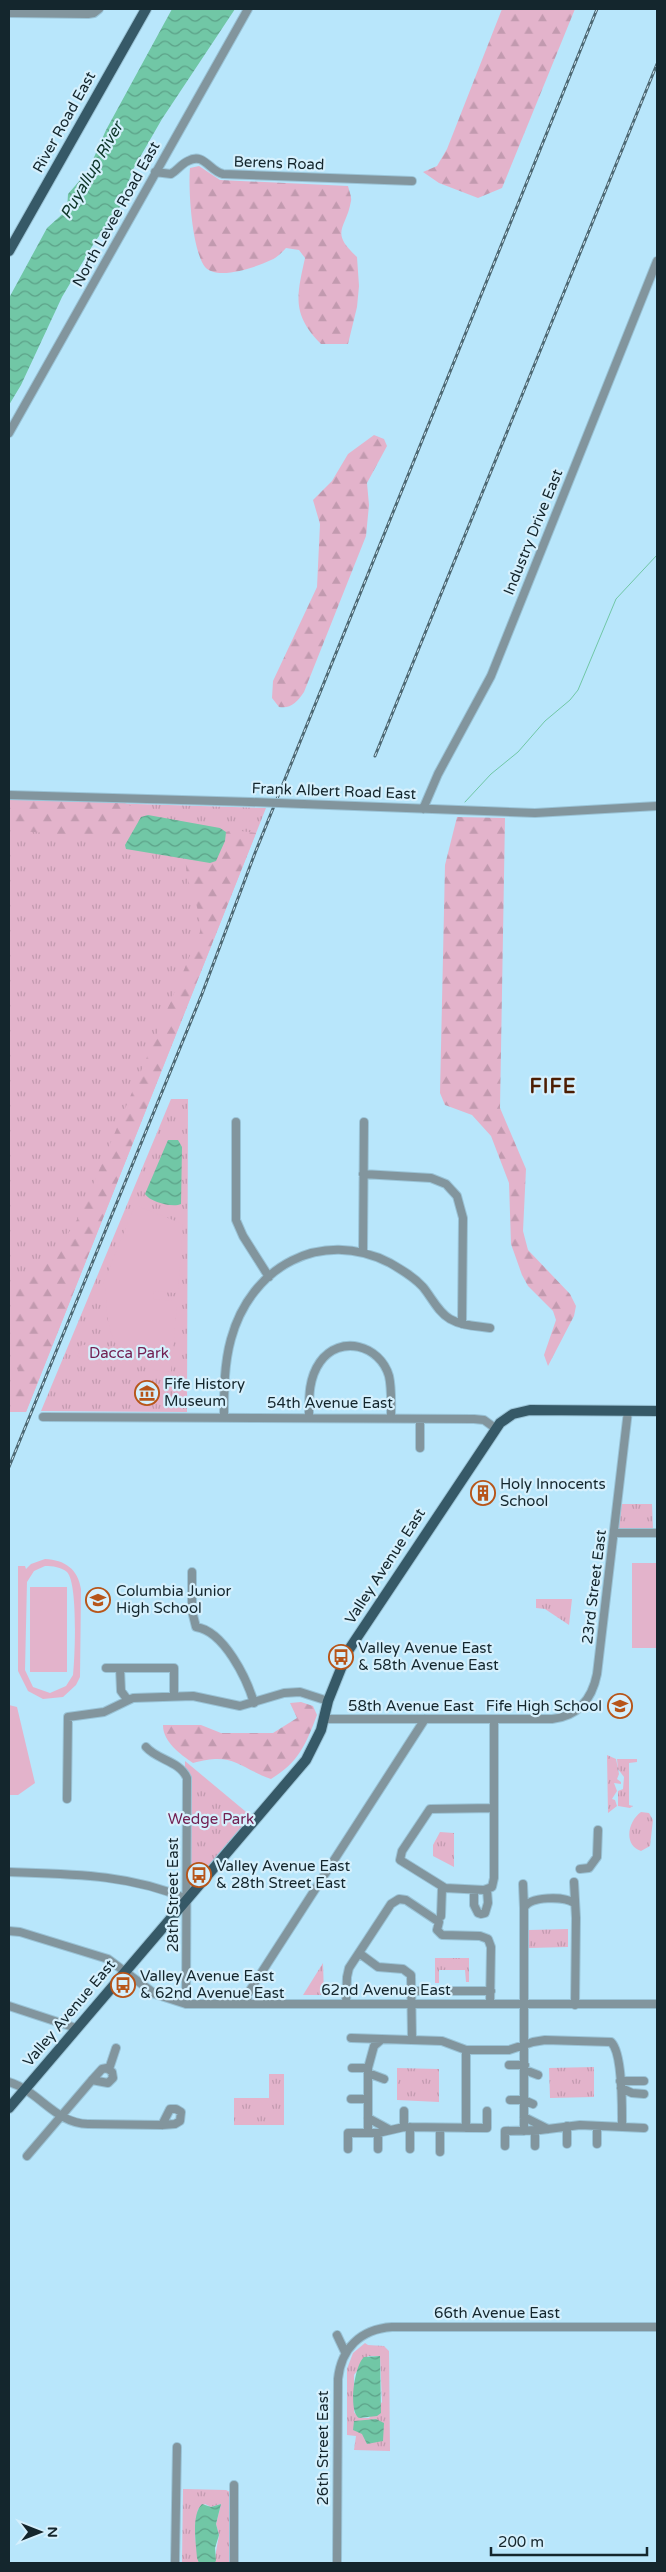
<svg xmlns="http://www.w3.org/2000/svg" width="666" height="2572" viewBox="0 0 666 2572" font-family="'Varela Round',sans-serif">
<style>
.grass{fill:url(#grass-tufts);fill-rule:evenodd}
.forest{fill:url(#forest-firs)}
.garden{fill:#e3b3cb;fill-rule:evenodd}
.water{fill:url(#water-waves)}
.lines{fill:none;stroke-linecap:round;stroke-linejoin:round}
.stream{stroke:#71c7a6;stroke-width:1}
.minor-casing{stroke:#9ac3d6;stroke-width:10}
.major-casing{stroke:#9ac3d6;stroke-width:12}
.minor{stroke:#82959d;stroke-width:8}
.major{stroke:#365967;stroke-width:10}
.rail-casing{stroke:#4d6974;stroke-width:3}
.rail{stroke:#d5f0fd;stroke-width:1;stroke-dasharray:4;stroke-linecap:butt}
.minor-bridge-casing{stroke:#9ac3d6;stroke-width:10;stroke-linecap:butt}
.minor-bridge{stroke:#82959d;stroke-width:8}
.labels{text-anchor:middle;stroke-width:4.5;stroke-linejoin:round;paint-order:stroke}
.street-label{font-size:15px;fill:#14262d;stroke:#d5f0fd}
.park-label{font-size:15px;fill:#722052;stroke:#d5f0fd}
.poi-label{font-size:15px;fill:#14262d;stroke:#d5f0fd;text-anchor:start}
.water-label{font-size:16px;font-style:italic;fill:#0d3528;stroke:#d5f0fd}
.district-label{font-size:20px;font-weight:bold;letter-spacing:1px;fill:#4c1d02;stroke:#d5f0fd}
</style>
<defs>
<pattern id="grass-tufts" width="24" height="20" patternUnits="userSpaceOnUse" patternTransform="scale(1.25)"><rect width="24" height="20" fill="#e3b3cb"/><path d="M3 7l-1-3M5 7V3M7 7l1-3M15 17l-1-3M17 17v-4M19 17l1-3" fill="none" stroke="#c29aaf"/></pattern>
<pattern id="forest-firs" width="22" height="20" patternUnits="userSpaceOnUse" patternTransform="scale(1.25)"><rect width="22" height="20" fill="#e3b3cb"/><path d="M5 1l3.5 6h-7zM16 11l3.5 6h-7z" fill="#c29aaf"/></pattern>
<pattern id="water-waves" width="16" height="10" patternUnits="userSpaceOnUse" patternTransform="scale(1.25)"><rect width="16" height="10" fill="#71c7a6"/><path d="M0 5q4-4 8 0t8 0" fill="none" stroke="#5ca188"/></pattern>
</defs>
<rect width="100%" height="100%" fill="#b8e6fb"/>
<path class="grass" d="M 9,800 L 266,808 L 26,1412 L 9,1412 Z
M 171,1099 L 188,1099 L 187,1412 L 41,1411 Z
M 622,1504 L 652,1504 L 653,1530 L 617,1530 Z
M 536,1599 L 572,1599 L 569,1625 L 545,1609 L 536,1608 Z
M 607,1755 L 616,1759 L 619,1774 L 617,1779 L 621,1782 L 621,1784 L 614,1783 L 617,1791 L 612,1799 L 615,1800 L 617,1806 L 608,1813 Z
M 617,1759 L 637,1759 L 637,1762 L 629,1763 L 629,1805 L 633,1806 L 630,1808 L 618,1806 L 618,1791 L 623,1789 L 624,1777 L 618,1769 Z
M 185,1761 L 251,1816 L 184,1894 Z
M 641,1812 L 649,1813 L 653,1820 L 650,1846 L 641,1851 C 623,1845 628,1821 641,1812 Z
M 440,1832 L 454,1833 L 454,1867 L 433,1856 L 433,1845 Z
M 568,1929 L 568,1947 L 529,1948 L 529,1930 Z
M 435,1958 L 469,1958 L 469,1982 L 466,1982 L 465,1970 L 439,1970 L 439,1983 L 435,1983 Z
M 323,1963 L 324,1995 L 303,1995 Z
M 594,2067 L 594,2097 L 550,2098 L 549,2068 Z
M 397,2068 L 439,2069 L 439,2102 L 397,2100 Z
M 269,2074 L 284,2074 L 284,2125 L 234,2125 L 234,2098 L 269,2098 Z
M 365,2343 L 368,2345 L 384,2346 L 389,2351 L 390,2451 L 354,2450 L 356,2436 L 347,2435 L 347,2369 L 353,2353 ZM 368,2356 L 380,2356 L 382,2402 L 369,2418 L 359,2418 L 354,2412 L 354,2375 Z
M 183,2489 L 226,2490 L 230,2492 L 231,2563 L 214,2563 L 219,2535 L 216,2524 L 221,2504 L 211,2507 L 205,2504 L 198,2509 L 195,2536 L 199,2563 L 182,2563 Z"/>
<path class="forest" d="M 502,9 L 575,9 L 502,188 L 478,198 L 439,183 L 423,172 L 437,166 L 447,149 Z
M 199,166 L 220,180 L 348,186 C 349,191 352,197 351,201 C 346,230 329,231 357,257 L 359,286 L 357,307 L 348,344 L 321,344 C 291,314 297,295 305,258 L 299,250 L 286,248 C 282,252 277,258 271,260 C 257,267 217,281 205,267 C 192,250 188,189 190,168 Z
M 374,435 L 384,439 L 387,446 L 367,483 L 369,505 L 366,536 L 304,692 C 297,702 291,709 279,707 L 272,698 L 273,681 L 317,587 L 320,524 L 313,500 L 332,481 L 348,454 Z
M 9,800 L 125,803 L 148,815 L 141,817 L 125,845 L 106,838 L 9,830 Z
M 457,817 L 505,818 L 500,1108 L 526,1169 L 523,1231 L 528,1250 L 570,1294 L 576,1306 L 574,1316 L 548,1366 L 544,1355 L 556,1320 L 553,1311 L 528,1286 L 522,1275 L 511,1244 L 509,1183 L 491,1136 L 472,1115 L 445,1105 L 440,1093 L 445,865 Z
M 233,830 L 256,833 L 26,1412 L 12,1412 L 13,1399 L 20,1378 L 9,1327 L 17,1289 L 33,1269 L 57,1251 L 80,1215 L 200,932 C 203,907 184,885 186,860 L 209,863 L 225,841 L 226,832 Z
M 301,1702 L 313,1706 L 317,1715 C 306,1744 299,1762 271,1779 C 236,1766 233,1752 193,1763 C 180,1754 163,1742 163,1725 L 201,1725 L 221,1733 L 273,1733 L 297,1718 L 290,1703 Z"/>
<path class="garden" d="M 135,1205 L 183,1224 L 178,1289 L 175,1293 L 154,1291 L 153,1299 L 173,1301 L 177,1305 L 171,1372 C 115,1369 105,1334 106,1286 L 103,1284 Z
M 82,1344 L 105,1353 L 100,1365 L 77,1356 Z
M 45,1559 C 65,1560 78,1569 81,1589 L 80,1677 L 76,1685 L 63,1697 L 43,1699 L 28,1691 L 18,1671 L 18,1566 L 25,1566 L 26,1569 L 31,1564 ZM 45,1566 C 53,1566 61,1567 67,1572 C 78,1583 75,1657 73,1675 L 66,1686 L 50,1693 L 33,1687 L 25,1670 L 27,1582 L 34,1571 Z
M 632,1563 L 657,1563 L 657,1648 L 632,1648 Z
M 30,1587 L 67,1587 L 67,1672 L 30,1672 Z
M 9,1705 L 17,1707 L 35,1783 L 18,1795 L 9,1795 Z"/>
<path class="water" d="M 172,9 L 235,9 L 162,119 L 132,171 L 122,204 L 94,243 L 62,297 L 21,385 L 9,405 L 9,298 L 47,228 L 67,210 L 68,194 L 88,171 L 106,130 Z
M 148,815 L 220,828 L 226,832 L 225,841 L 216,861 L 210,863 L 126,849 L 125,845 L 141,817 Z
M 168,1140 L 178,1140 L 182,1147 L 181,1204 C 173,1208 150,1202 145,1194 Z
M 380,2356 L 381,2413 L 377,2416 L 359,2418 C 348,2412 354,2366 364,2357 Z
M 376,2419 L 384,2423 L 383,2441 L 367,2444 L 362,2434 L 353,2430 L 354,2421 Z
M 202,2504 L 211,2507 L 221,2504 L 216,2524 L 219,2535 L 215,2548 L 216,2561 L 214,2563 L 199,2563 L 197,2558 C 196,2543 191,2515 202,2504 Z"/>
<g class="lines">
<path class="stream" d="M 465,802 L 491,774 L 518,752 L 545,721 L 570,700 L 578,690 L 616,599 L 657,555"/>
<defs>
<path id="minor" d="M 9,13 L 88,14 L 94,13 L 99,9
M 155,172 L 171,174 C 178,170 181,164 188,161 C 204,152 209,171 223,174 L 412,181
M 9,433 L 248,9
M 9,795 L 251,802
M 303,804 L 535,813 L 657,806
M 423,809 L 438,774 L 491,676 L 657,261
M 236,1122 L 236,1220 L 243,1236 L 269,1277
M 363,1174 L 431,1178 L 446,1184 L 457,1196 L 463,1218 L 462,1324
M 363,1252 L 364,1122
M 43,1417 L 474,1419 L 484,1420 L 495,1428
M 224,1418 C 224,1391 224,1364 231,1339 C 251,1266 321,1228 390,1263 C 402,1270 414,1277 423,1287 C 432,1298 438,1312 450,1319 C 462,1326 477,1326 490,1328
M 309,1418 C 309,1399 308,1379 320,1362 C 340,1334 380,1345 389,1376 C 392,1389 391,1405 391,1418
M 420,1448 L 420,1419
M 614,1533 L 657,1533
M 192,1572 L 192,1611 L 196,1627 C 224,1631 247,1679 254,1703
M 106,1668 L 174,1668 L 174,1695
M 120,1668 L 121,1691 L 127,1699
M 324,1719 L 552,1719 C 579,1716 592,1699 597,1674 L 628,1411
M 146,1747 C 157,1760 180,1761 187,1778 L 186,2004
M 67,1799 L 68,1717 L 104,1712 L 133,1698 L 193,1696 L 240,1706 L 284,1693 L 300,1692 L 328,1701
M 494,1808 L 430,1809 L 402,1851 L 400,1860 L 445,1888 L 484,1890 L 492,1887 L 494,1878 L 494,1720
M 580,1869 L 589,1868 L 597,1857 L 598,1830
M 9,1872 C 70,1874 130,1874 187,1899
M 574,1882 L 576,1918 L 575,2005
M 523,1884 L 524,1908
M 474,1890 L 474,1905 L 478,1913 L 481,1914 L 485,1913 L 488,1903 L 487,1890
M 441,1916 L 442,1888
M 9,1931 L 20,1932 L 108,1959 L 155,1994 L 186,2004 L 657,2004
M 359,1953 L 378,1967 L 403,1969 L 411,1975 L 412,2040
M 412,1991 L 491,1991
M 248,2004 L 247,1995 L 425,1719
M 346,2004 L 347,1977 L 349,1968 L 391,1904 L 399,1899 L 406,1900 L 439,1922 L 437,1930 L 442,1935 L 480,1936 L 488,1939 L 491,1947 L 490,2004
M 9,2006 L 76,2028
M 351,2038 L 442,2041 L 466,2050 L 509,2050 L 533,2042 L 545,2040 L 611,2042 C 623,2053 622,2110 622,2127
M 466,2050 L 466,2128
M 509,2065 L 525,2065
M 352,2068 L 368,2068
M 109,2069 L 116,2048
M 525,2070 L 538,2075
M 368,2073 L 384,2079
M 620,2081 L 644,2081
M 9,2082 C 39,2091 56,2124 88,2124 L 162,2125 L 175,2124 L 180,2121 L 181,2112 L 176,2109 L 170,2109 L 162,2125
M 621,2088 L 632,2093 L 644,2094
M 351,2099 L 368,2099
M 510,2100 L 524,2100 L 533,2104
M 404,2111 L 404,2127
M 524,2117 L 548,2129
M 368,2118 L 390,2130
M 567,2126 L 567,2144
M 597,2126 L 597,2144
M 410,2127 L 410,2149
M 440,2128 L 440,2152
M 535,2130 L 535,2146
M 524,2131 L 524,1908 C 530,1896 564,1896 574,1903
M 368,2133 L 368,2068 L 374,2046 L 381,2040
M 378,2133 L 378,2149
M 505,2146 L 505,2131 L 540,2130 L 580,2125 L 644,2128
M 348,2149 L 348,2133 L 378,2133 L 404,2127 L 487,2128 L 487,2111
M 27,2156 L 92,2080 L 102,2069 L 107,2068 L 112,2072 L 113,2078 L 108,2083 L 92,2080
M 337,2335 L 345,2352
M 175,2563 L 177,2447
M 234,2563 L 234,2485
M 337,2563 L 338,2379 C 341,2349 360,2329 392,2327 L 657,2327"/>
<path id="major" d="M 9,251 L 146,9
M 9,2108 L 306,1760 L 321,1730 L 328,1701 L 348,1651 L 500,1423 L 513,1414 L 530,1410 L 657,1411"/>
</defs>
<use href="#minor" class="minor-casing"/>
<use href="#major" class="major-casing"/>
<use href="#minor" class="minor"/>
<use href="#major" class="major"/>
<defs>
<path id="rail" d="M 375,756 L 657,64
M 9,1467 L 202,994 L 255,853 L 597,9"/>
</defs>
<use href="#rail" class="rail-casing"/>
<use href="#rail" class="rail"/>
<defs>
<path id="minor-bridge" d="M 251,802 L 303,804"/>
</defs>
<use href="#minor-bridge" class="minor-bridge-casing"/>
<use href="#minor-bridge" class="minor-bridge"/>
</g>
<defs>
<symbol id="museum-ring" viewBox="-11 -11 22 22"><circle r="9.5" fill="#d5f0fd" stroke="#b75519" stroke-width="1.5"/><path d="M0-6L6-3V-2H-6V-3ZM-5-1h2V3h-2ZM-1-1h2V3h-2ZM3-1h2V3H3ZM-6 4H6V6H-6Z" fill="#b75519"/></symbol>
<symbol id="building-ring" viewBox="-11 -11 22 22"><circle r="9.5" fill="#d5f0fd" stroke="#b75519" stroke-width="1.5"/><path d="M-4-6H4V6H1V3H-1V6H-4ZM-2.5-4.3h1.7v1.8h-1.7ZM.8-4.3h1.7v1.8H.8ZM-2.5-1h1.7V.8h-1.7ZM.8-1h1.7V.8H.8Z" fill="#b75519"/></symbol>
<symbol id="school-ring" viewBox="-11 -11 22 22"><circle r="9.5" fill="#d5f0fd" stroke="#b75519" stroke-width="1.5"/><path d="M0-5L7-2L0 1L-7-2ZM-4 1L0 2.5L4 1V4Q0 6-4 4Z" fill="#b75519"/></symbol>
<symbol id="bus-ring" viewBox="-11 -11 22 22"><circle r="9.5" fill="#d5f0fd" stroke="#b75519" stroke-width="1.5"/><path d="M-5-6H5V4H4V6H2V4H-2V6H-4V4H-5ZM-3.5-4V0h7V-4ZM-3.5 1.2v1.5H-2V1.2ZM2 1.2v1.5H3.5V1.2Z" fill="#b75519"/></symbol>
</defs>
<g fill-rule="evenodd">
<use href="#museum-ring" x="133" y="1379" width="28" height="28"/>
<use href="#building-ring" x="469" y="1479" width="28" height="28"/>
<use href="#school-ring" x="84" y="1586" width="28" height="28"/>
<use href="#bus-ring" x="327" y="1643" width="28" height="28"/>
<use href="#school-ring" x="606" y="1692" width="28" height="28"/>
<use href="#bus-ring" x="185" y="1861" width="28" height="28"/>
<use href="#bus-ring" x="109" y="1971" width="28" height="28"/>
</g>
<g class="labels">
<g class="street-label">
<text transform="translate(64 122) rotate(-61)" y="5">River Road East</text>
<text transform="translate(279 163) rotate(2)" y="5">Berens Road</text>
<text transform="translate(116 214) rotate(-61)" y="5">North Levee Road East</text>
<text transform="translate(533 532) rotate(-68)" y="5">Industry Drive East</text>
<text transform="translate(334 791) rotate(2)" y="5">Frank Albert Road East</text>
<text x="330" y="1408">54th Avenue East</text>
<text transform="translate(385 1566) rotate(-57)" y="5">Valley Avenue East</text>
<text transform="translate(594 1587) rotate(-83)" y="5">23rd Street East</text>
<text x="411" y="1711">58th Avenue East</text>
<text transform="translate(173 1895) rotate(-90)" y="5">28th Street East</text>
<text x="386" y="1995">62nd Avenue East</text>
<text transform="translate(69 2013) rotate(-50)" y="5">Valley Avenue East</text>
<text x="497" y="2318">66th Avenue East</text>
<text transform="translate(323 2448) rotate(-90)" y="5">26th Street East</text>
</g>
<g class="park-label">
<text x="129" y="1358">Dacca Park</text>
<text x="211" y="1824">Wedge Park</text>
</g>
<g class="poi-label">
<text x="164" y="1389">Fife History<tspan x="164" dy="17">Museum</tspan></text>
<text x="500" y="1489">Holy Innocents<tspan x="500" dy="17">School</tspan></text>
<text x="116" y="1596">Columbia Junior<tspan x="116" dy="17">High School</tspan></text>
<text x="358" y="1653">Valley Avenue East<tspan x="358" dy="17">&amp; 58th Avenue East</tspan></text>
<text x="602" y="1711" text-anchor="end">Fife High School</text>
<text x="216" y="1871">Valley Avenue East<tspan x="216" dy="17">&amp; 28th Street East</tspan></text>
<text x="140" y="1981">Valley Avenue East<tspan x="140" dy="17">&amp; 62nd Avenue East</tspan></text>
</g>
<g class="water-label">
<text transform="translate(91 170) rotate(-60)" y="6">Puyallup River</text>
</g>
<g class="district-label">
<text x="553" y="1093">FIFE</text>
</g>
</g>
<rect width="666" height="2572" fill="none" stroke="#14262d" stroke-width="20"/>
<g transform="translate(40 2532) rotate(90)" stroke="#d5f0fd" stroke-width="4" paint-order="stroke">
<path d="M0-4L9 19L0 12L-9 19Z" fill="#14262d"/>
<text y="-8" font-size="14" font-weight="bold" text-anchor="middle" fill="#14262d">N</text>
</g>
<path d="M491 2547v8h156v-8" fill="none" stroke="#14262d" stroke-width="2.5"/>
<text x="498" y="2547" font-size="15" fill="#14262d" stroke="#d5f0fd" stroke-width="4" paint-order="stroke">200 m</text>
</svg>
